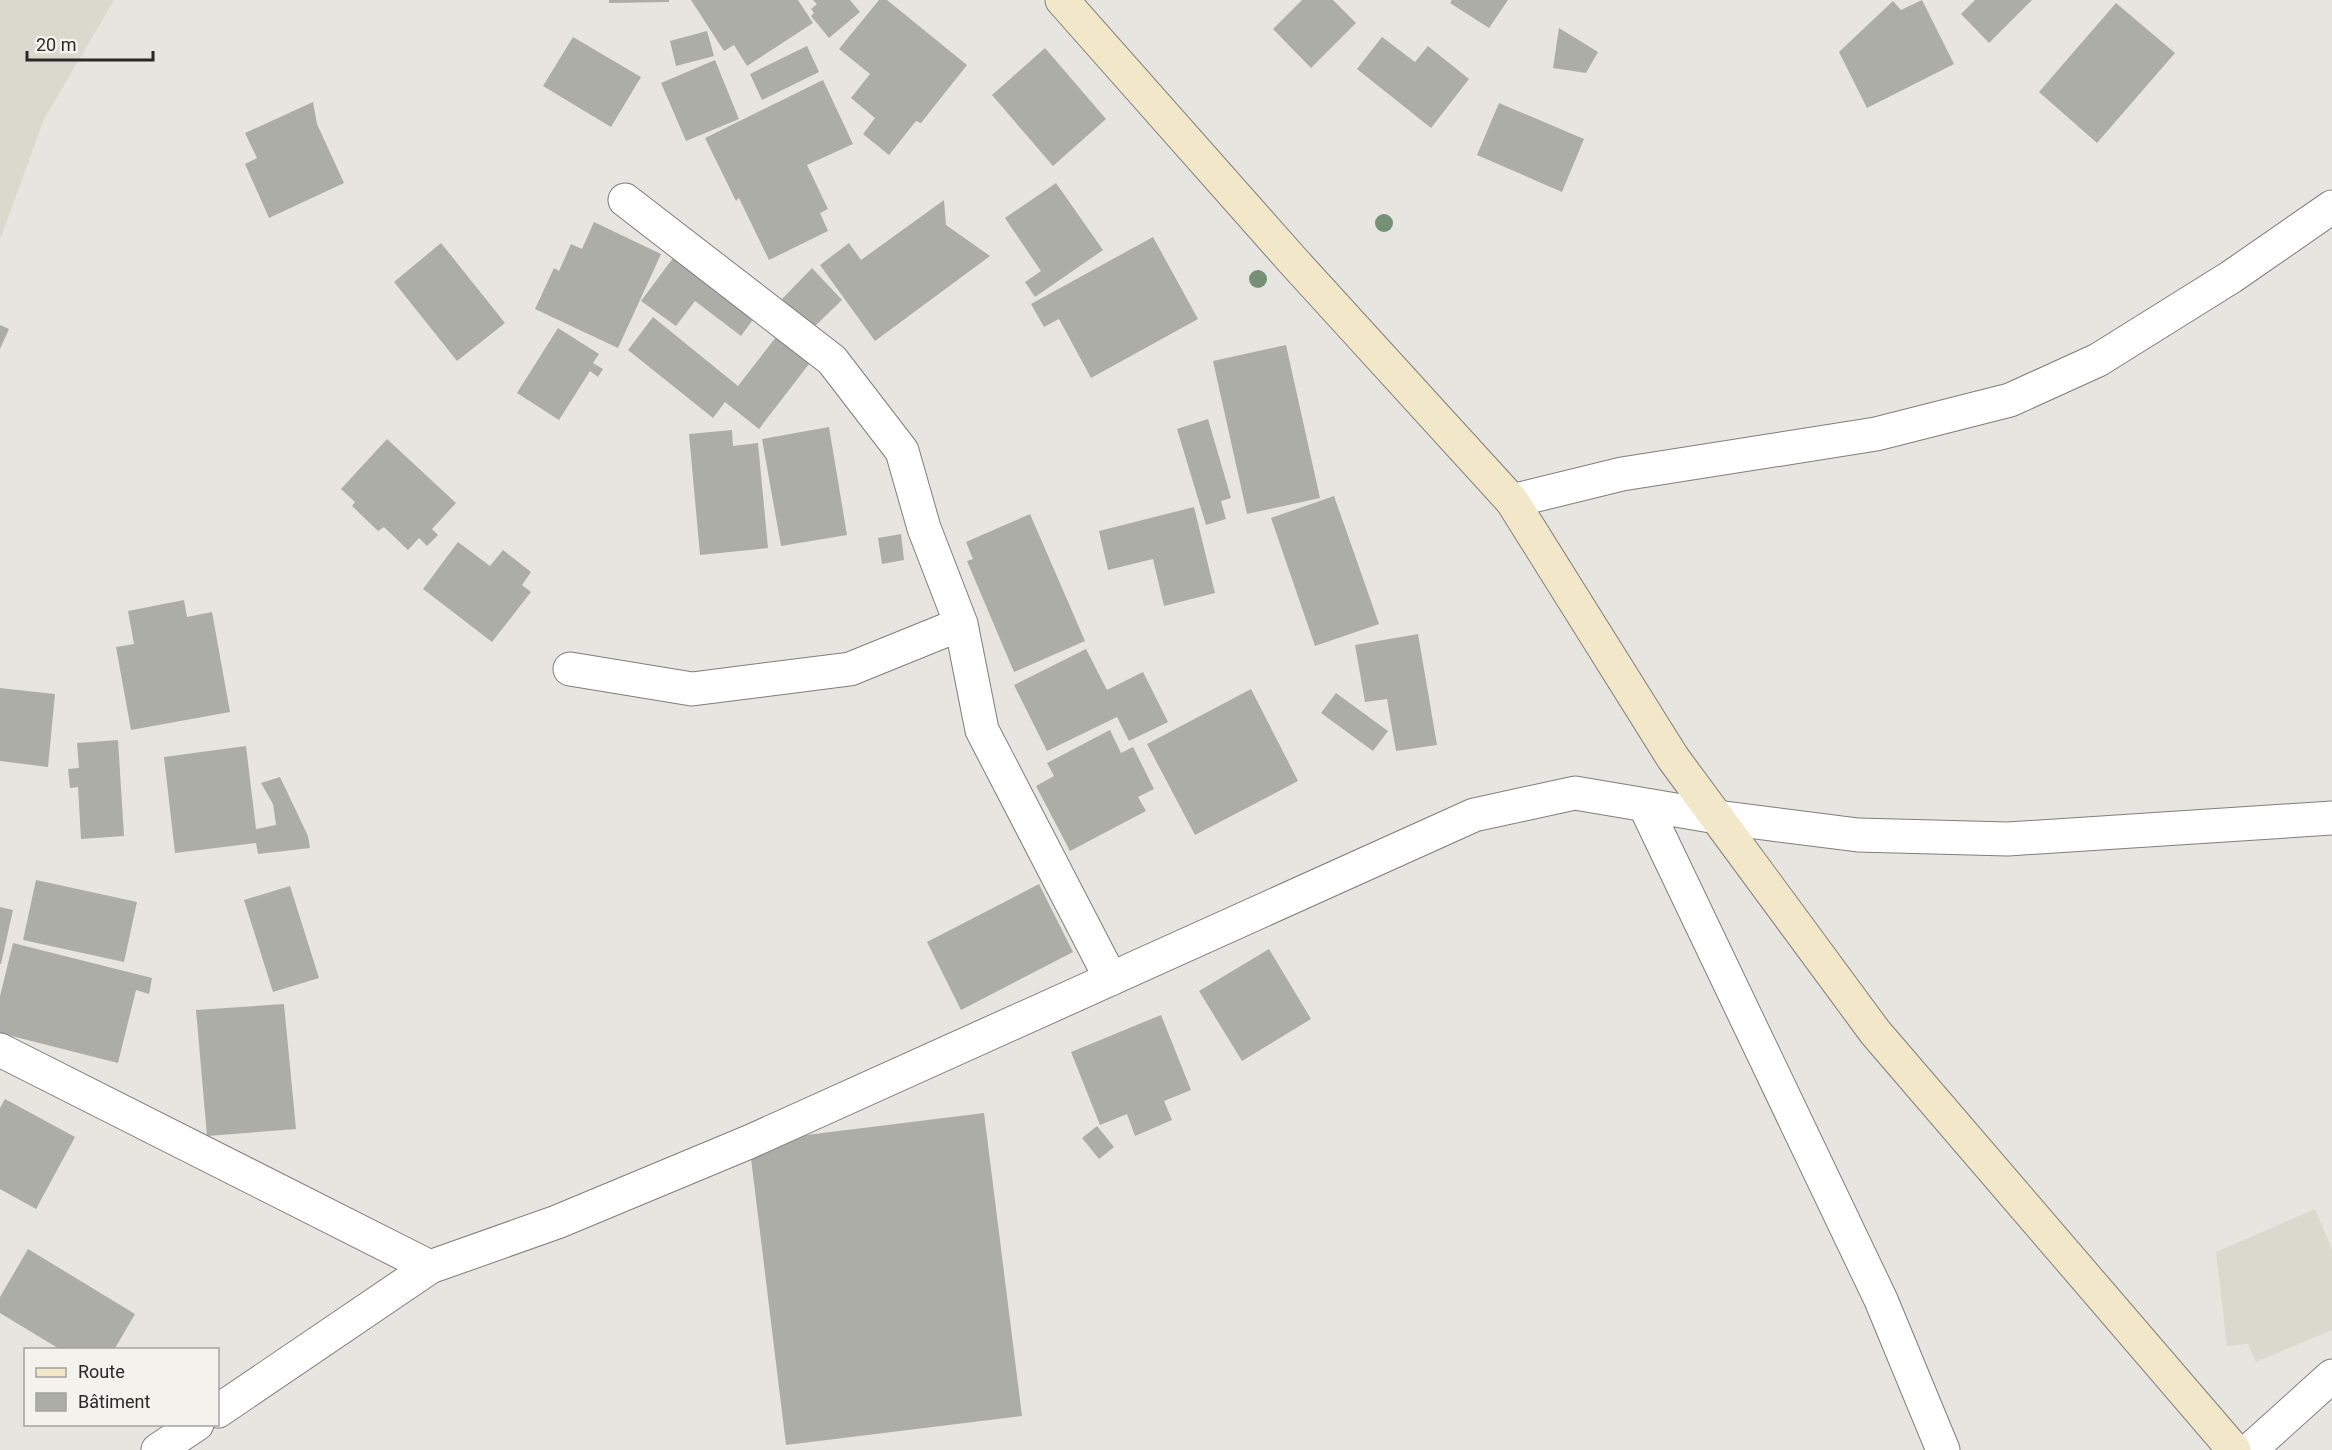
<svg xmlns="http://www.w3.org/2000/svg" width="2332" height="1450" viewBox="0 0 2332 1450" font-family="Roboto,sans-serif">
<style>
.built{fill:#dad9cd}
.building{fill:#adada8}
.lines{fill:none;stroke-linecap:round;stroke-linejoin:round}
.street-casing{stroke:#7e7e7a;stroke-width:35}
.secondary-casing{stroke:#7e7e7a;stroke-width:35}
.street{stroke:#fff;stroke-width:33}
.secondary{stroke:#f3e7ca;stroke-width:33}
.tree{fill:#759075}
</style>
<rect width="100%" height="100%" fill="#e6e5e0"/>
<path class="built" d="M 0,0 L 114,0 L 44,119 L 0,240 Z
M 2315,1209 L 2332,1249 L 2332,1330 L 2256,1362 L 2248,1344 L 2227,1346 L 2216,1252 Z"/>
<path class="building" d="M 609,0 L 669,0 L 669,2 L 609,3 Z
M 691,0 L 798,0 L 813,23 L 747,66 L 734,45 L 724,51 Z
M 813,0 L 850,0 L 860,12 L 829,38 L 811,16 L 814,13 L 811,9 L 817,4 Z
M 879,0 L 887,0 L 967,65 L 921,123 L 916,121 L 889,155 L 863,134 L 875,118 L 851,98 L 870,74 L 839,49 Z
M 1302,0 L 1333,0 L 1356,23 L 1311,68 L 1273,29 Z
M 1452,0 L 1508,0 L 1489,28 L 1450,3 Z
M 1922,0 L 1954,64 L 1867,108 L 1839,52 L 1893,1 L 1901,10 Z
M 1975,0 L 2032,0 L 1989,43 L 1961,14 Z
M 2116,3 L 2175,53 L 2097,143 L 2039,92 Z
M 1559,28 L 1598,52 L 1586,73 L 1553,68 Z
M 707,31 L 714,56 L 676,66 L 670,41 Z
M 573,37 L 641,77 L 611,127 L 543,86 Z
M 1382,37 L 1415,62 L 1428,46 L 1469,79 L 1431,128 L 1357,69 Z
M 807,46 L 819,72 L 762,100 L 750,74 Z
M 1045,48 L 1106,119 L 1053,166 L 992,95 Z
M 715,60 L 739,119 L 686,141 L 661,83 Z
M 823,80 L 853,144 L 807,165 L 828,209 L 820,213 L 828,231 L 769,260 L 739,198 L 736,201 L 705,138 Z
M 313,102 L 317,124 L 344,183 L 269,218 L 245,164 L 257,158 L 245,133 Z
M 1499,103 L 1584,139 L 1562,192 L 1477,155 Z
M 1056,183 L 1103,250 L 1035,297 L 1025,282 L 1041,271 L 1005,218 Z
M 944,200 L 946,225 L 990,256 L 875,341 L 820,265 L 849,243 L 861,260 Z
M 594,222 L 661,254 L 618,348 L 535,309 L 554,268 L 559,271 L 571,244 L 582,249 Z
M 1153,237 L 1198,319 L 1091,378 L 1059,319 L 1044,327 L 1031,304 Z
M 441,243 L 505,323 L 457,361 L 394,282 Z
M 679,250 L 760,310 L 741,336 L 695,301 L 676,326 L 641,301 Z
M 812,268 L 842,300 L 812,329 L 782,299 Z
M 653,317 L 738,386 L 776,337 L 809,364 L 759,429 L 725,402 L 713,418 L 628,350 Z
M 0,325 L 9,329 L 0,349 Z
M 558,328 L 599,354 L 593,363 L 603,369 L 598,377 L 590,371 L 559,420 L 517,393 Z
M 1286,345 L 1320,498 L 1247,514 L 1213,361 Z
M 1208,419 L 1231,498 L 1221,501 L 1226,519 L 1206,525 L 1177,429 Z
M 829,427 L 847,535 L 781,546 L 762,439 Z
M 732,430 L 733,446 L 758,443 L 768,548 L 700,555 L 689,434 Z
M 387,439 L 456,503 L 432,529 L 438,535 L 427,546 L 419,538 L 408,550 L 384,527 L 378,531 L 352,506 L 355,502 L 341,489 Z
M 1334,496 L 1379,624 L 1315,646 L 1271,518 Z
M 1194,507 L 1215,593 L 1164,606 L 1153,559 L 1108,570 L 1099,531 Z
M 1030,514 L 1085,641 L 1014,672 L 967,561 L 973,559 L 966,542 Z
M 901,534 L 904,560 L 882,564 L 878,538 Z
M 458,542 L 490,566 L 503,550 L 531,572 L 522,585 L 531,592 L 492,642 L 423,589 Z
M 184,600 L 187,617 L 212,612 L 230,712 L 131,730 L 116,647 L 134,644 L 128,611 Z
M 1418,634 L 1437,745 L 1396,751 L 1387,699 L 1365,702 L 1355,645 Z
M 1086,649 L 1107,690 L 1143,672 L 1168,722 L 1129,741 L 1117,717 L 1047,751 L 1014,685 Z
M 0,688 L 55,694 L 48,767 L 0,761 Z
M 1251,689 L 1298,781 L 1195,835 L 1147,744 Z
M 1336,693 L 1388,731 L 1373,751 L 1321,713 Z
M 1110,730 L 1121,753 L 1133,747 L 1154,789 L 1138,797 L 1146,811 L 1070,851 L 1036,786 L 1054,776 L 1047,763 Z
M 118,740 L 124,836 L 81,839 L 78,787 L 70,788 L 68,769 L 79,768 L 77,743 Z
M 246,746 L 256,829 L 276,825 L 273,804 L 261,783 L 280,777 L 308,836 L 310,848 L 258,854 L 256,843 L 175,853 L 164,757 Z
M 36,880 L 137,902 L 124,962 L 23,940 Z
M 1039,884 L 1073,952 L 961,1010 L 927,942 Z
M 290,886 L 319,978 L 273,992 L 244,900 Z
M 0,907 L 13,910 L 1,964 L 0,964 Z
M 13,943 L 152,978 L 149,994 L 136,990 L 118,1063 L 0,1033 L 0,996 Z
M 1269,949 L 1311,1019 L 1242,1061 L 1199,991 Z
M 284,1004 L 296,1129 L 207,1136 L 196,1010 Z
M 1161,1015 L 1191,1090 L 1164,1101 L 1172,1120 L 1135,1136 L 1127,1114 L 1100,1125 L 1071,1052 Z
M 5,1099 L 75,1137 L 36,1209 L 0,1189 L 0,1108 Z
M 984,1113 L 1022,1416 L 786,1445 L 749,1142 Z
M 1097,1126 L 1114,1147 L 1099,1159 L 1082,1138 Z
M 28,1249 L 135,1314 L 114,1350 L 61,1350 L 0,1313 L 0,1297 Z"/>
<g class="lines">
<defs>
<path id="street" d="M 625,200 L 832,360 L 902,451 L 924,528 L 961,624 L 982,730 L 1111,979
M 1512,501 L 1622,474 L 1876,434 L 2010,400 L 2098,360 L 2231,277 L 2332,207
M 570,669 L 692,689 L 850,669 L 961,624
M 1645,806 L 1881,1300 L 1943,1450
M 0,1050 L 430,1267
M 218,1411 L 430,1267 L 557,1222 L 749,1142 L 1474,815 L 1575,793 L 1717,817 L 1858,835 L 2008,839 L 2332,818
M 158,1450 L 197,1424
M 2250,1450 L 2332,1376"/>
<path id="secondary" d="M 1062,0 L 1294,262 L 1512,501 L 1673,758 L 1875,1032 L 2234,1450"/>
</defs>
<use href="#street" class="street-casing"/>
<use href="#secondary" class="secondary-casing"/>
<use href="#street" class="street"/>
<use href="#secondary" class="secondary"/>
</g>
<g class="tree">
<circle cx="1384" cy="223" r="9"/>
<circle cx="1258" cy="279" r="9"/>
</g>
<rect x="24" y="1348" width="195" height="78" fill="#f3f2ed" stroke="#a3a29e" stroke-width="1.5"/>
<rect x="36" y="1368" width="30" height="9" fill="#f3e7ca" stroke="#a3a29e" stroke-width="1.5"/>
<text x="78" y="1378" font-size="18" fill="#2a2928">Route</text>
<rect x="36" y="1393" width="30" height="18" fill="#adada8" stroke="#a3a29e" stroke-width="1.5"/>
<text x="78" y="1408" font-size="18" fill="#2a2928">Bâtiment</text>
<path d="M27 51v9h126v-9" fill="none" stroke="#2a2928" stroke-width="3"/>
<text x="36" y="51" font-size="18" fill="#2a2928" stroke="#f3f2ed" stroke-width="4.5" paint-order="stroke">20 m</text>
</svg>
